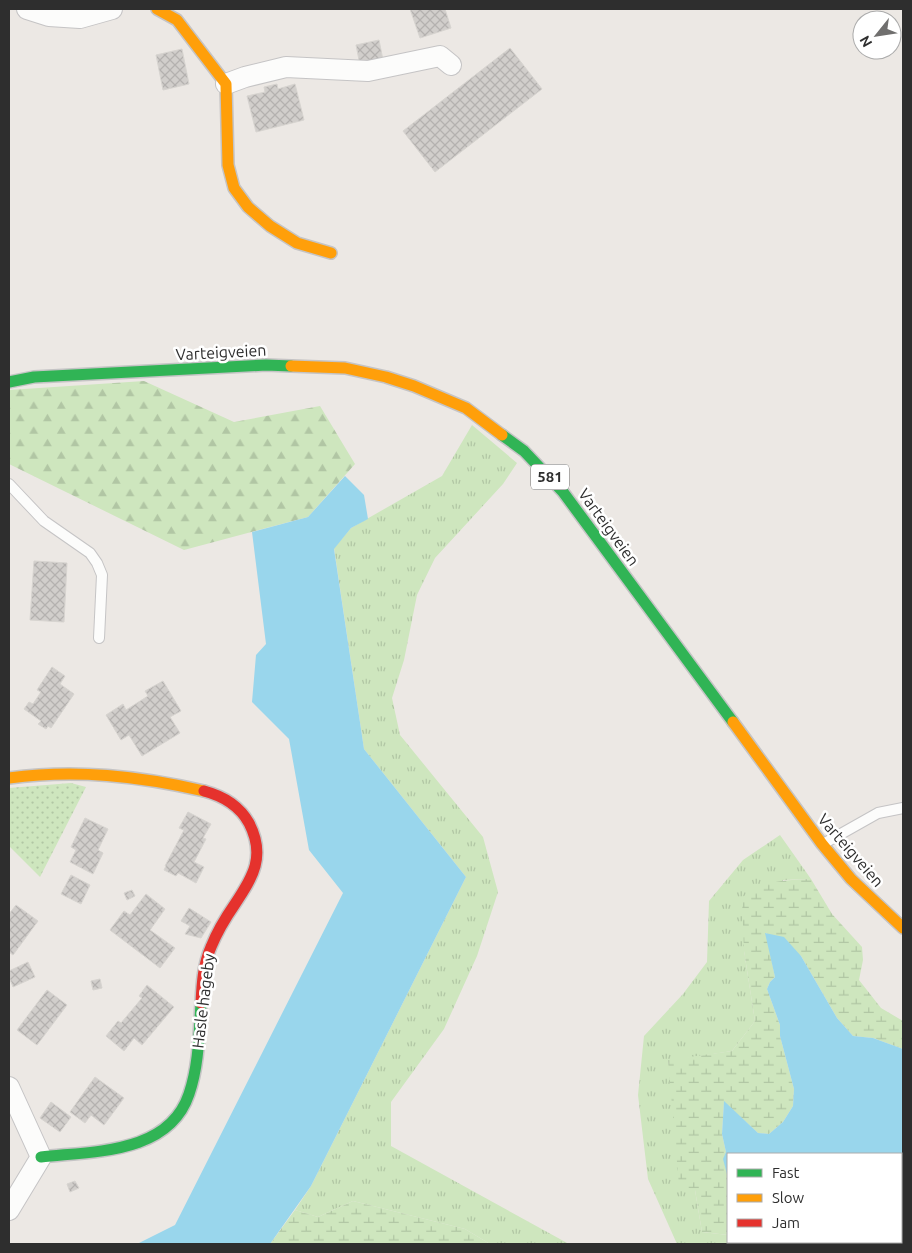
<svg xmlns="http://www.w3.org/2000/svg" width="912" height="1253" viewBox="0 0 912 1253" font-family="Ubuntu,sans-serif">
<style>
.grass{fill:url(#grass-tufts)}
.forest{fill:url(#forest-firs)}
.wetland{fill:url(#wetland-marsh)}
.park{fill:url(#park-dots)}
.water{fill:#99d6ec}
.building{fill:url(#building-cross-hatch);stroke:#d7d4d0}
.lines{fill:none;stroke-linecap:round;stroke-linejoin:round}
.lane-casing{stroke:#c5c4c5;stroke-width:12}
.street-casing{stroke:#c5c4c5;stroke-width:22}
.fast-casing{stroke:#c5c4c5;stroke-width:14}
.slow-casing{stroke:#c5c4c5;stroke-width:14}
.jam-casing{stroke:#c5c4c5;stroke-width:14}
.lane{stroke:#fcfcfb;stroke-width:10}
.street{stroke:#fcfcfb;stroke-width:20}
.fast{stroke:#30b455;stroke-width:11}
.slow{stroke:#ff9f0a;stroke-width:11}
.jam{stroke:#e5322d;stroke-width:11}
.labels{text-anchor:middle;stroke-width:5;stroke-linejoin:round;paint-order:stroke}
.shield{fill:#fff;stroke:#6d6d6d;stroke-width:1}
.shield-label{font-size:15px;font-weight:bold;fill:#2e2e2e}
.street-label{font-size:16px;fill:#2e2e2e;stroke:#fff}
</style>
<defs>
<pattern id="grass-tufts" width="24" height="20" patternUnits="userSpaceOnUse" patternTransform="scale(1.25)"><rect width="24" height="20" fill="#cee6be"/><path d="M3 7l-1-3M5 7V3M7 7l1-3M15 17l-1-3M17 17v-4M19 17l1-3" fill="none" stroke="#b1c6a4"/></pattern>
<pattern id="forest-firs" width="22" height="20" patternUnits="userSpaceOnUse" patternTransform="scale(1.25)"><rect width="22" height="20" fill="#cee6be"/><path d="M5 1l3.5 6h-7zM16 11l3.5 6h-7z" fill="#b1c6a4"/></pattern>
<pattern id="wetland-marsh" width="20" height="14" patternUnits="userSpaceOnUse" patternTransform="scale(1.25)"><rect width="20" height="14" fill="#cee6be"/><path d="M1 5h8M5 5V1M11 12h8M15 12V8" fill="none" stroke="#b1c6a4"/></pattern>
<pattern id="park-dots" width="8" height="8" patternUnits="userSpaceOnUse" patternTransform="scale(1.25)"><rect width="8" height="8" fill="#cee6be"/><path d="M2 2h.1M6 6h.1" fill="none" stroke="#b1c6a4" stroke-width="1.8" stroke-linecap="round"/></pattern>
<pattern id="building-cross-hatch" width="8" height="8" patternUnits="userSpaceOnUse" patternTransform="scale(1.25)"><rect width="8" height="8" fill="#d1cecb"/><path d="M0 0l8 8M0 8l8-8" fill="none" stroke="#b4b1af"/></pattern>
</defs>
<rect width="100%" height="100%" fill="#ece8e4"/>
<path class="grass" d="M 472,425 L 517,463 L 503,484 L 435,558 L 417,595 L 404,660 L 392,698 L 400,735 L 483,837 L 498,892 L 477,956 L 444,1029 L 391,1102 L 391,1146 L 569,1244 L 490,1244 L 465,1229 L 353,1201 L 318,1217 L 295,1210 L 311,1186 L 466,877 L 364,749 L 334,548 L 351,528 L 442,476 Z
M 780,835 L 811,879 L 783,880 L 744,951 L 755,1021 L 732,1051 L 668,1061 L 695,1190 L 702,1232 L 728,1235 L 728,1242 L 757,1242 L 761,1244 L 677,1244 L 648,1179 L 638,1095 L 644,1036 L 683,994 L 707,962 L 709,901 L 743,860 Z"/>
<path class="forest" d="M 144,381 L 234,422 L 320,406 L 355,464 L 308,517 L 184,550 L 9,464 L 9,390 Z"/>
<path class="wetland" d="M 811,879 L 832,914 L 862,947 L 863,960 L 859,980 L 881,1008 L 903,1021 L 903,1049 L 873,1038 L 853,1036 L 837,1018 L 801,956 L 766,933 L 775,977 L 770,982 L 767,989 L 780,1025 L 780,1036 L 794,1089 L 793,1106 L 783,1122 L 769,1134 L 758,1133 L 724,1102 L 722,1134 L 726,1152 L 724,1159 L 728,1178 L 728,1235 L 702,1232 L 695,1190 L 679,1185 L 668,1060 L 732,1051 L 755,1021 L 744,951 L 742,898 C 761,880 786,880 811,879 Z
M 903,1159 L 903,1244 L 761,1244 L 757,1242 L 901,1242 L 901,1162 Z
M 353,1201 L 465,1229 L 490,1244 L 270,1244 L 295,1210 L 318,1217 Z"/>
<path class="park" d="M 71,783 L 86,787 L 40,877 L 9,846 L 9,788 Z"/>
<path class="water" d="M 345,476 L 364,495 L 368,519 L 351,528 L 334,549 L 364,749 L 466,877 L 311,1186 L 270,1244 L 137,1244 L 175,1225 L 343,893 L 309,850 L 289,739 L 252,702 L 256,655 L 266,644 L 252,532 L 308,517 Z
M 765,933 L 784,937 L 801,956 L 837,1018 L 853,1036 L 873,1038 L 903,1049 L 903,1159 L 901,1162 L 901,1154 L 728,1154 L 728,1178 L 723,1159 L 726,1152 L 722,1134 L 724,1101 L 758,1133 L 769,1134 L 783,1122 L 793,1106 L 794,1089 L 780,1036 L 780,1025 L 767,989 L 770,982 L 775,977 Z"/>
<path class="building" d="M 410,9 L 445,9 L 451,28 L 420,38 Z
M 379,40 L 383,60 L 360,65 L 356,45 Z
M 510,48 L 542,89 L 435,172 L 403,131 Z
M 182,49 L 189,84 L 163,90 L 156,55 Z
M 277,84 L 278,89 L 295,84 L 304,120 L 256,132 L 247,96 L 265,92 L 264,87 Z
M 34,561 L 67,563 L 64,622 L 30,620 Z
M 52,667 L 65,676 L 60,684 L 74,694 L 51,728 L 48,726 L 46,729 L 38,724 L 41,721 L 24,709 L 29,702 L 33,704 L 41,692 L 37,690 Z
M 163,681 L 181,711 L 170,717 L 180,733 L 142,756 L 129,735 L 121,740 L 106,715 L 123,704 L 126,710 L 148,696 L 145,691 Z
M 188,812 L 211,824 L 203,838 L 206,839 L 194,862 L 204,867 L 196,883 L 178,873 L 176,876 L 164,870 L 166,866 L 165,866 L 184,830 L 179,828 Z
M 85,818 L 108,829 L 98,850 L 103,853 L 93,874 L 70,862 L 76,850 L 71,847 Z
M 71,875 L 90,885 L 81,904 L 61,894 Z
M 132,890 L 135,896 L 127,900 L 124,893 Z
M 146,894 L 165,909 L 150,930 L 175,948 L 160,968 L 110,930 L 124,911 L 130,915 Z
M 16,905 L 38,921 L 13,955 L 9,952 L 9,914 Z
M 189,908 L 211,922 L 201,938 L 185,934 L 190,926 L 181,921 Z
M 28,962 L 35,977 L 13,987 L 9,977 L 9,971 Z
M 100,979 L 102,988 L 93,990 L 91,981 Z
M 147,985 L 174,1007 L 142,1045 L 134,1038 L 124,1051 L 106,1036 L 118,1021 L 121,1023 L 142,998 L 139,996 Z
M 47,990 L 67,1005 L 37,1045 L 17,1030 Z
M 95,1077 L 124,1098 L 104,1125 L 91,1115 L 85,1123 L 70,1112 Z
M 51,1102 L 71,1117 L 60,1132 L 40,1118 Z
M 75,1181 L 79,1188 L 70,1192 L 67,1184 Z"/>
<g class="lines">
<defs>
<path id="lane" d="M 9,484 L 44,521 L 90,553 L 97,563 L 102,575 L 99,638
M 823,844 L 878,813 L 903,808"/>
<path id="street" d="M 27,9 L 49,16 L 80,18 L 112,9
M 226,84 L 245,77 L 286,67 L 368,71 L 440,56 L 451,65
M 9,1087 L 41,1157 L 9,1210"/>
<path id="fast" d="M 9,382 L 34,377 L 266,365 L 291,366
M 502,435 L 524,451 L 563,492 L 733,722
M 41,1157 C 94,1151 169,1154 189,1094 C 199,1065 199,1033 201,1003"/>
<path id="slow" d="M 157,9 L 177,20 L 226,84 L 228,165 L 234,188 L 248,207 L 270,226 L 297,243 L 331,253
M 291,366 L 345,368 L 386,377 L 414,386 L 466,408 L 502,435
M 733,722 L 822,844 L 851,879 L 903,928
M 9,778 C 76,769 139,776 204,791"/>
<path id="jam" d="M 201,1003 C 202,984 203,965 211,947 C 217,932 226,917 235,904 C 253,877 266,856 249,823 C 239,805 223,796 204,791"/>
</defs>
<use href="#lane" class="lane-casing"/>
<use href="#street" class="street-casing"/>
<use href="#fast" class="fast-casing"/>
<use href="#slow" class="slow-casing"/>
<use href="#jam" class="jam-casing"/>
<use href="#lane" class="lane"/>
<use href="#street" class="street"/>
<use href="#fast" class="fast"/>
<use href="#slow" class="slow"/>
<use href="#jam" class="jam"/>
</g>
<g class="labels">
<rect class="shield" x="531" y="464.5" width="38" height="25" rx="4"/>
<g class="shield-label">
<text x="550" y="482">581</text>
</g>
<g class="street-label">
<text transform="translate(221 352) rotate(-3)" y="6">Varteigveien</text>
<text transform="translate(609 527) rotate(54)" y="6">Varteigveien</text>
<text transform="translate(851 850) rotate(49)" y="6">Varteigveien</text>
<text transform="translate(203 1001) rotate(-83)" y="6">Hasle hageby</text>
</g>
</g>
<rect width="912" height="1253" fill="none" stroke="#2e2e2e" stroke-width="20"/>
<rect x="727" y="1153" width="175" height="90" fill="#ffffff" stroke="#ababab"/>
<rect x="737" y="1169" width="25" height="8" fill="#30b455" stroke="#ababab"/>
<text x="772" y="1178" font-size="15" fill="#2e2e2e">Fast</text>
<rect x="737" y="1194" width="25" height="8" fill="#ff9f0a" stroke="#ababab"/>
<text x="772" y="1203" font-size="15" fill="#2e2e2e">Slow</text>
<rect x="737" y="1219" width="25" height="8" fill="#e5322d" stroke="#ababab"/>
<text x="772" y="1228" font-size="15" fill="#2e2e2e">Jam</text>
<g transform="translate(877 35) rotate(240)"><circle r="24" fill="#ffffff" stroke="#ababab"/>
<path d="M0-4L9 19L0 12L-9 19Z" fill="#706f6e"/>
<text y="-8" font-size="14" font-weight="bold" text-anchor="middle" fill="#2e2e2e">N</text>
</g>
</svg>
